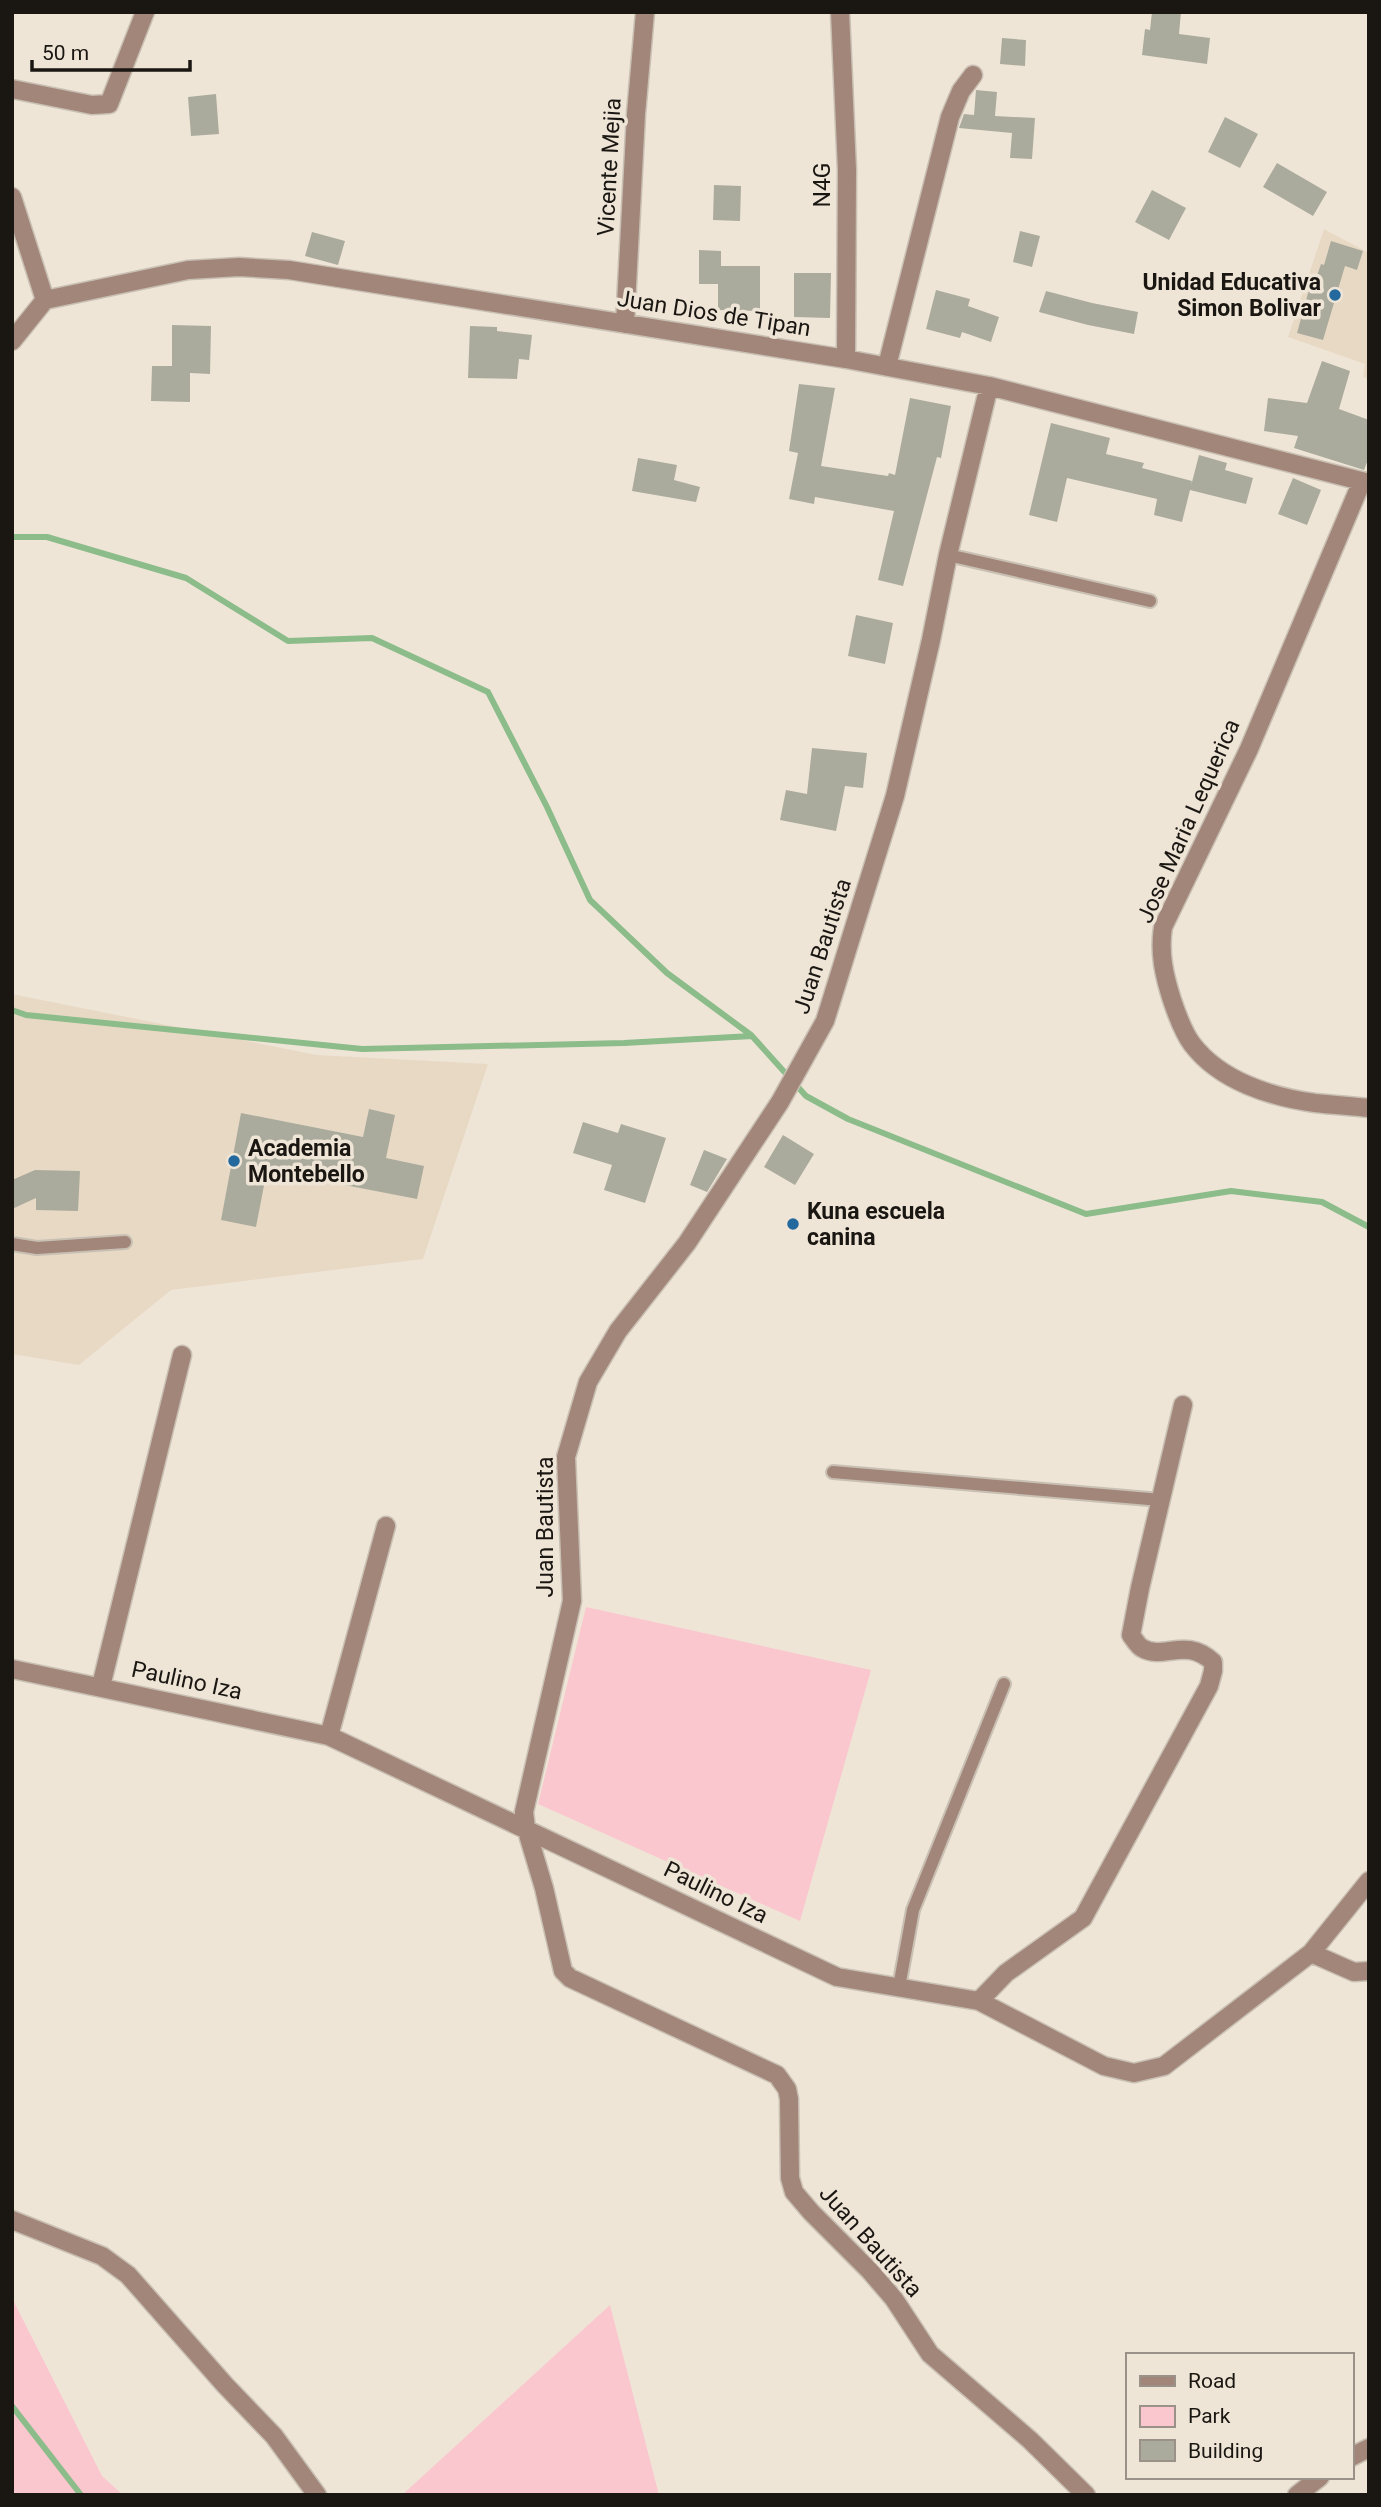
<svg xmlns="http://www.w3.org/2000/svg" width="1381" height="2507" viewBox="0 0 1381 2507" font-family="Roboto,sans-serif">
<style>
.built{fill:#e8d9c5}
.green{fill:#fac7ce}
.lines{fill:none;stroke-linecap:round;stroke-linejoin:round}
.stream{stroke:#8bbc8a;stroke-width:6}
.building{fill:#aaab9c}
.lane-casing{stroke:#c9c0b4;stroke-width:16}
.street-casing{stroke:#c9c0b4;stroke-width:21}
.lane{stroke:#a3867a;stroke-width:12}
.street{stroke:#a3867a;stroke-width:18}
.poi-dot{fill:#23699d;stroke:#efe5d7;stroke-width:2.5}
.labels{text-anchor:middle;stroke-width:7;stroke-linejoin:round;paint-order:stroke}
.street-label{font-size:23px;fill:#1a1612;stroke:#efe5d7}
.poi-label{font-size:23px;font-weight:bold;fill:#1a1612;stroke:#efe5d7;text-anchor:start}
</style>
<rect width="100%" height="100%" fill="#efe5d7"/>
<path class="built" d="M 1324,229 L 1369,253 L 1369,379 L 1363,377 L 1365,364 L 1288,337 Z
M 12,994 L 317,1055 L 488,1064 L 423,1259 L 171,1290 L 79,1365 L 12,1354 Z"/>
<path class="green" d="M 586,1607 L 871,1670 L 800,1921 L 538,1804 Z
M 12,2298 L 102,2476 L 123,2495 L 12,2495 Z
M 610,2305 L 659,2495 L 402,2495 Z"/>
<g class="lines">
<path class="stream" d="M 12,537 L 47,537 L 186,578 L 288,641 L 372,638 L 488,692 L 547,807 L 590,900 L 667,973 L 751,1035
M 12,1010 L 26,1015 L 362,1049 L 624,1043 L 752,1036 L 806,1096 L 848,1119 L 1086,1214 L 1231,1191 L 1322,1202 L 1369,1227
M 12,2406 L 81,2495"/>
</g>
<path class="building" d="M 1152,12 L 1181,12 L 1179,34 L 1210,38 L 1207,64 L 1142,55 L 1145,29 L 1150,30 Z
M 1002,38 L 1026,40 L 1025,66 L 1000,64 Z
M 976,90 L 997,92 L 995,116 L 1035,118 L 1032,159 L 1010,158 L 1012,133 L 959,128 L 964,114 L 974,115 Z
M 216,94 L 219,134 L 191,136 L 188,97 Z
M 1225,117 L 1258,134 L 1240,168 L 1208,152 Z
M 1277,163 L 1327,192 L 1313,216 L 1263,187 Z
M 714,185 L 741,186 L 740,221 L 713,220 Z
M 1152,190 L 1186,208 L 1169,240 L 1135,222 Z
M 1020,231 L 1040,236 L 1032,267 L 1013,262 Z
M 312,232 L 345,241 L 338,265 L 305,256 Z
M 1331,241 L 1363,251 L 1357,270 L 1345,266 L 1323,340 L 1297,333 L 1310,286 L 1313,287 L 1321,264 L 1324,265 Z
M 699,250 L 721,251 L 721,266 L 760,266 L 760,311 L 718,310 L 718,284 L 699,284 Z
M 794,273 L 831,273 L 830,318 L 794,317 Z
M 936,290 L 970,299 L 968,306 L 999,317 L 991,342 L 962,332 L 960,338 L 926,329 Z
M 1046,291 L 1092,303 L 1138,312 L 1134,334 L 1088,325 L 1039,312 Z
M 172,325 L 211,326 L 210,374 L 190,373 L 190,402 L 151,401 L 152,366 L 172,366 Z
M 470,326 L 497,327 L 497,331 L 532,335 L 529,360 L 519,359 L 517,379 L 468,378 Z
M 1322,361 L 1350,371 L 1339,409 L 1369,420 L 1369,457 L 1364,470 L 1294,448 L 1298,436 L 1264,431 L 1268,398 L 1307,403 Z
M 799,384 L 835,388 L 821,466 L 888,476 L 889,473 L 895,475 L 910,398 L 951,406 L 941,458 L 937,457 L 903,586 L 878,580 L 894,511 L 815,497 L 814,504 L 789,499 L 798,453 L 789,451 Z
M 1051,423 L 1110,438 L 1106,454 L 1144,463 L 1142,468 L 1192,481 L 1191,486 L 1199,455 L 1227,463 L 1225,470 L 1253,478 L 1246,504 L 1190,490 L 1182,522 L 1154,515 L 1157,499 L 1067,478 L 1057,522 L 1029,515 Z
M 638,458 L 677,465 L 674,480 L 700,487 L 696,502 L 632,491 Z
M 1293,478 L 1321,490 L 1307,525 L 1278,514 Z
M 856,615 L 893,623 L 885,664 L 848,656 Z
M 812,748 L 867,753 L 863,788 L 845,786 L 836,831 L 780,820 L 786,790 L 807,794 Z
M 369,1109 L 395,1115 L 386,1158 L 424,1166 L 417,1199 L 267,1170 L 256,1227 L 221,1220 L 241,1113 L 363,1137 Z
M 583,1122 L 618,1133 L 621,1124 L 666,1138 L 645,1203 L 604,1190 L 612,1165 L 573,1153 Z
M 783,1135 L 814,1154 L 795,1185 L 764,1167 Z
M 704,1150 L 727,1159 L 707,1192 L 690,1185 Z
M 35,1170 L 80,1171 L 78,1211 L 36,1210 L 36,1198 L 12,1209 L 12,1180 Z"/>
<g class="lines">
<defs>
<path id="lane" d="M 948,555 L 1150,601
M 12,1244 L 37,1248 L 125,1242
M 833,1472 L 1161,1500
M 899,1987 L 913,1910 L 1004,1684"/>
<path id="street" d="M 840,12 L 847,170 L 846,359
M 12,89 L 92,105 L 109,104 L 145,12
M 12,197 L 45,300
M 625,324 L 636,114 L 645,12
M 12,341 L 45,300 L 188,270 L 239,267 L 289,270 L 846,359 L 989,386 L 1369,483
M 887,366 L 950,117 L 961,91 L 973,75
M 989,386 L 948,555 L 931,640 L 895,796 L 825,1021 L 780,1102 L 687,1243 L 618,1331 L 588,1382 L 566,1457 L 572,1601 L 524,1812 L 526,1828 L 544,1888 L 563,1971 L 570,1978 L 777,2075 L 787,2089 L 789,2099 L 790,2178 L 794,2192 L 811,2212 L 870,2271 L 894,2299 L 930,2354 L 1030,2440 L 1086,2495
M 1362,481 L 1249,749 L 1163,927 C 1159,953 1164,975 1172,1000 C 1177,1015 1183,1032 1192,1044 C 1220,1081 1271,1097 1315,1103 C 1333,1105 1351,1106 1369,1108
M 12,1669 L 329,1736 L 837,1977 L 979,2001 L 1104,2066 L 1134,2073 L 1164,2066 L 1311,1953 L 1354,1972 L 1369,1971
M 101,1686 L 182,1355
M 329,1736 L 386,1526
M 1311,1953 L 1369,1881
M 979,2001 L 1006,1973 L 1083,1918 L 1209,1686 L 1213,1671 L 1213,1662 C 1185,1636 1164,1661 1142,1648 C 1138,1646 1134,1639 1131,1635 L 1140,1588 L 1183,1405
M 12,2220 L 102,2256 L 128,2275 L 225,2385 L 274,2436 L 317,2495
M 1351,2457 L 1369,2448
M 1297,2495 L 1320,2477"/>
</defs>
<use href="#lane" class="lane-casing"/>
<use href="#street" class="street-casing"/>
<use href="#lane" class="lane"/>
<use href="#street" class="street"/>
</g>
<g class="poi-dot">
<circle cx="1335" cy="295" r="7"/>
<circle cx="234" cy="1161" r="7"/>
<circle cx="793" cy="1224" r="7"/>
</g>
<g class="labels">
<g class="street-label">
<text transform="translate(609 167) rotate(-87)" y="8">Vicente Mejia</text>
<text transform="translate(822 185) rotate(-90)" y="8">N4G</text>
<text transform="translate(714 313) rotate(9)" y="8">Juan Dios de Tipan</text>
<text transform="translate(1188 821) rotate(-66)" y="8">Jose Maria Lequerica</text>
<text transform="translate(822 946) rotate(-72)" y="8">Juan Bautista</text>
<text transform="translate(545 1527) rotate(-90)" y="8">Juan Bautista</text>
<text transform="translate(187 1680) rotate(12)" y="8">Paulino Iza</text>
<text transform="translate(716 1892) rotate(26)" y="8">Paulino Iza</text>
<text transform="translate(871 2241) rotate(48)" y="8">Juan Bautista</text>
</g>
<g class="poi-label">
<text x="1321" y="290" text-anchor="end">Unidad Educativa<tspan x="1321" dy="26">Simon Bolivar</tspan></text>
<text x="248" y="1156">Academia<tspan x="248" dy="26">Montebello</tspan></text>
<text x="807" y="1219">Kuna escuela<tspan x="807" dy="26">canina</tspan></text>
</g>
</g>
<rect width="1381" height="2507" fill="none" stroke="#1a1612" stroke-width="28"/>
<rect x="1126" y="2353" width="228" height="126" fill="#efe5d7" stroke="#9a9288" stroke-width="2"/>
<rect x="1140" y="2376" width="35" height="10" fill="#a3867a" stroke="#9a9288" stroke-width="2"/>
<text x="1188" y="2388" font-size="21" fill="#1a1612">Road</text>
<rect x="1140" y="2406" width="35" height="21" fill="#fac7ce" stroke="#9a9288" stroke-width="2"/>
<text x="1188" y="2423" font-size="21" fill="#1a1612">Park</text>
<rect x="1140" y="2440" width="35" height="21" fill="#aaab9c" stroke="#9a9288" stroke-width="2"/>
<text x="1188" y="2458" font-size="21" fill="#1a1612">Building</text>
<path d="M32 60v10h158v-10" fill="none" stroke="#1a1612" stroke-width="3.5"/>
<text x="42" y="60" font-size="21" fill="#1a1612" stroke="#efe5d7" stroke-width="5" paint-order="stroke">50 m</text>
</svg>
